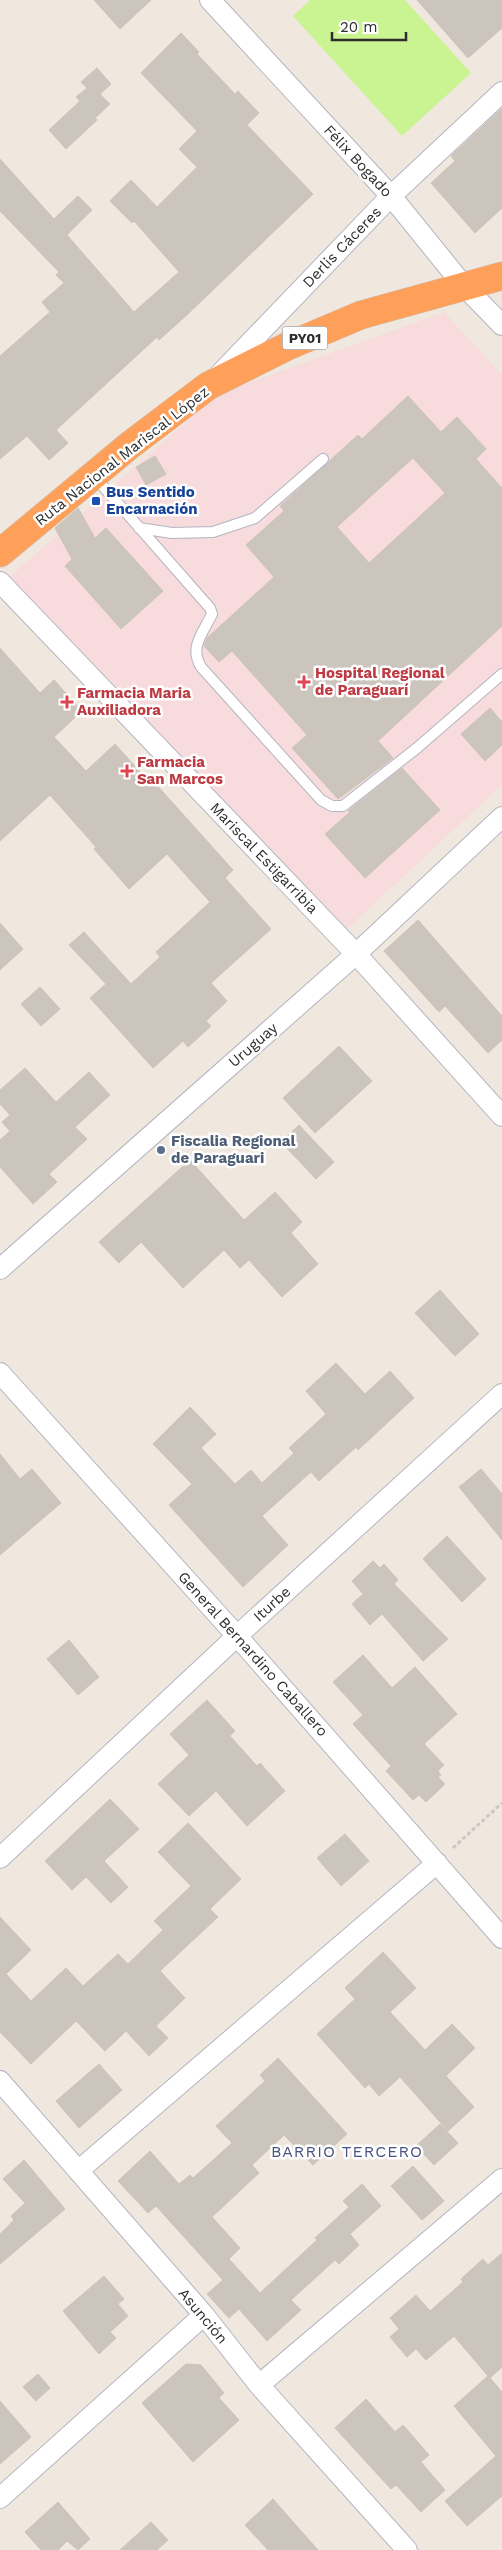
<svg xmlns="http://www.w3.org/2000/svg" width="502" height="2550" viewBox="0 0 502 2550" font-family="'Work Sans',sans-serif">
<style>
.medical{fill:#f7dbdd}
.pitch{fill:#caf391}
.building{fill:#cbc5be;stroke:#ccc4b7;fill-rule:evenodd}
.lines{fill:none;stroke-linecap:round;stroke-linejoin:round}
.lane-casing{stroke:#b2b5c2;stroke-width:12}
.street-casing{stroke:#b2b5c2;stroke-width:22}
.highway-casing{stroke:#c8c8c8;stroke-width:29}
.path{stroke:#c8c8c8;stroke-width:3;stroke-dasharray:4 2.5;stroke-linecap:butt}
.lane{stroke:#fff;stroke-width:10}
.street{stroke:#fff;stroke-width:20}
.highway{stroke:#ffa05a;stroke-width:28}
.transit-dot{fill:#1a4fb4;stroke:#fff;stroke-width:2}
.health-dot{fill:#e0444e;stroke:#fff;stroke-width:2}
.service-dot{fill:#5c6f8a;stroke:#fff;stroke-width:2}
.labels{text-anchor:middle;stroke-width:5;stroke-linejoin:round;paint-order:stroke}
.shield{fill:#fff;stroke:#6c6c6c;stroke-width:1}
.shield-label{font-size:14px;font-weight:bold;fill:#2d2d2d}
.street-label{font-size:15px;fill:#2d2d2d;stroke:#fff}
.transit-label{font-size:15px;font-weight:bold;fill:#164399;stroke:#fff;text-anchor:start}
.health-label{font-size:15px;font-weight:bold;fill:#be3a42;stroke:#fff;text-anchor:start}
.service-label{font-size:15px;font-weight:bold;fill:#4e5e75;stroke:#fff;text-anchor:start}
.neighbourhood-label{font-size:16px;letter-spacing:1px;fill:#485383;stroke:#fff}
</style>
<rect width="100%" height="100%" fill="#f0e8de"/>
<path class="medical" d="M 444,312 L 502,375 L 502,785 L 347,929 L 7,579 L 218,394 Z"/>
<path class="pitch" d="M 310,0 L 405,0 L 471,73 L 402,136 L 293,16 Z"/>
<path class="building" d="M 94,0 L 151,0 L 120,29 Z
M 417,0 L 502,0 L 502,28 L 468,58 Z
M 181,33 L 199,52 L 197,54 L 235,94 L 238,91 L 259,113 L 247,125 L 313,194 L 188,314 L 159,340 L 157,337 L 56,430 L 68,443 L 49,460 L 27,436 L 0,459 L 0,356 L 50,312 L 42,302 L 64,283 L 56,275 L 59,272 L 0,211 L 0,159 L 54,219 L 78,196 L 92,210 L 67,235 L 134,312 L 179,272 L 134,221 L 132,223 L 110,201 L 131,180 L 157,207 L 197,167 L 179,149 L 197,131 L 141,73 Z
M 97,68 L 111,84 L 100,94 L 110,104 L 95,118 L 97,120 L 66,149 L 49,130 L 80,101 L 76,97 L 87,88 L 81,82 Z
M 502,108 L 502,208 L 475,233 L 431,183 L 455,161 L 451,156 Z
M 408,396 L 441,432 L 457,417 L 486,449 L 476,459 L 502,488 L 502,626 L 378,741 L 393,758 L 338,799 L 292,748 L 307,735 L 232,651 L 219,662 L 204,646 L 207,638 L 274,577 L 246,545 L 284,511 L 280,506 L 358,435 L 362,439 ZM 413,458 L 445,493 L 369,563 L 337,527 Z
M 155,456 L 166,474 L 146,485 L 136,467 Z
M 78,508 L 95,538 L 106,528 L 163,591 L 121,629 L 65,566 L 72,559 L 55,528 Z
M 0,648 L 40,693 L 54,680 L 82,711 L 54,737 L 86,771 L 115,744 L 151,784 L 154,782 L 233,870 L 225,878 L 271,929 L 211,983 L 227,1001 L 206,1021 L 211,1026 L 188,1047 L 183,1041 L 153,1068 L 90,998 L 106,984 L 69,945 L 84,932 L 131,984 L 160,957 L 156,952 L 210,902 L 167,854 L 129,889 L 94,849 L 96,847 L 50,795 L 0,841 Z
M 490,708 L 502,722 L 502,745 L 485,761 L 461,734 Z
M 402,768 L 440,810 L 365,878 L 325,834 L 350,812 L 348,811 Z
M 418,920 L 502,1016 L 502,1040 L 488,1053 L 445,1006 L 439,1012 L 384,951 Z
M 0,923 L 23,949 L 0,970 Z
M 40,987 L 60,1009 L 41,1026 L 21,1004 Z
M 339,1046 L 372,1081 L 315,1133 L 283,1098 Z
M 25,1068 L 56,1102 L 89,1072 L 110,1095 L 75,1127 L 87,1139 L 49,1174 L 57,1182 L 33,1204 L 0,1167 L 0,1140 L 10,1131 L 2,1122 L 10,1115 L 0,1104 L 0,1090 Z
M 299,1125 L 334,1162 L 316,1179 L 281,1142 Z
M 190,1160 L 244,1220 L 275,1192 L 302,1222 L 291,1233 L 318,1264 L 282,1297 L 249,1260 L 240,1268 L 224,1250 L 183,1288 L 141,1242 L 119,1263 L 99,1242 Z
M 440,1290 L 479,1334 L 455,1356 L 415,1313 Z
M 336,1363 L 365,1394 L 390,1371 L 414,1398 L 358,1450 L 356,1447 L 319,1481 L 311,1472 L 262,1516 L 288,1545 L 243,1587 L 169,1505 L 192,1484 L 153,1444 L 190,1407 L 216,1434 L 201,1448 L 235,1484 L 251,1470 L 262,1483 L 294,1453 L 289,1448 L 326,1414 L 306,1391 Z
M 0,1454 L 20,1479 L 32,1469 L 61,1503 L 0,1555 Z
M 481,1469 L 502,1494 L 502,1540 L 459,1487 Z
M 447,1536 L 486,1579 L 462,1602 L 423,1559 Z
M 373,1561 L 380,1568 L 384,1564 L 398,1580 L 394,1584 L 448,1639 L 423,1661 L 382,1614 L 370,1625 L 352,1604 L 363,1594 L 352,1581 Z
M 69,1640 L 99,1677 L 78,1695 L 47,1659 Z
M 363,1655 L 392,1688 L 415,1667 L 457,1714 L 424,1744 L 444,1765 L 438,1771 L 441,1775 L 438,1777 L 445,1784 L 426,1802 L 419,1795 L 413,1800 L 386,1771 L 391,1766 L 353,1724 L 363,1715 L 333,1682 Z
M 207,1700 L 235,1731 L 230,1736 L 257,1766 L 260,1763 L 285,1791 L 247,1826 L 216,1791 L 189,1816 L 158,1784 L 189,1755 L 170,1734 Z
M 110,1799 L 139,1829 L 104,1861 L 128,1887 L 111,1903 L 86,1877 L 72,1890 L 45,1861 Z
M 188,1823 L 241,1879 L 210,1909 L 218,1917 L 160,1971 L 185,1998 L 156,2026 L 168,2038 L 149,2056 L 126,2031 L 105,2051 L 76,2021 L 31,2064 L 0,2032 L 0,1917 L 31,1950 L 6,1974 L 31,2001 L 66,1968 L 83,1986 L 118,1954 L 128,1964 L 163,1930 L 154,1921 L 191,1886 L 158,1852 Z
M 345,1834 L 369,1861 L 341,1886 L 317,1858 Z
M 383,1952 L 416,1988 L 390,2012 L 425,2050 L 452,2024 L 475,2048 L 446,2076 L 474,2107 L 448,2131 L 400,2077 L 379,2096 L 369,2084 L 365,2088 L 317,2034 L 355,1999 L 345,1988 Z
M 278,2058 L 347,2134 L 313,2165 L 284,2135 L 252,2165 L 259,2173 L 212,2217 L 240,2248 L 229,2259 L 260,2293 L 317,2240 L 315,2238 L 349,2207 L 343,2201 L 362,2184 L 381,2206 L 350,2234 L 359,2245 L 339,2264 L 335,2260 L 291,2300 L 301,2310 L 267,2341 L 239,2309 L 229,2318 L 207,2294 L 223,2280 L 156,2206 L 148,2213 L 118,2181 L 150,2151 L 179,2184 L 190,2175 L 193,2178 L 232,2143 L 216,2126 L 265,2081 L 260,2075 Z
M 99,2064 L 122,2090 L 79,2128 L 56,2101 Z
M 440,2124 L 458,2143 L 434,2165 L 416,2146 Z
M 24,2160 L 65,2209 L 0,2264 L 0,2234 L 14,2220 L 11,2216 L 25,2203 L 3,2179 Z
M 413,2166 L 444,2201 L 422,2220 L 391,2186 Z
M 502,2253 L 502,2367 L 490,2378 L 502,2392 L 502,2496 L 467,2526 L 445,2501 L 496,2456 L 454,2406 L 488,2376 L 454,2336 L 426,2360 L 416,2349 L 407,2357 L 390,2337 L 399,2329 L 390,2318 L 416,2295 L 430,2311 L 463,2282 L 461,2279 L 483,2259 L 488,2265 Z
M 104,2276 L 124,2299 L 118,2304 L 128,2316 L 110,2332 L 116,2338 L 99,2354 L 63,2311 Z
M 186,2364 L 201,2365 L 224,2393 L 219,2398 L 239,2420 L 193,2462 L 142,2403 Z
M 38,2374 L 50,2388 L 36,2401 L 23,2387 Z
M 366,2399 L 395,2432 L 403,2425 L 429,2455 L 421,2462 L 445,2490 L 421,2512 L 396,2485 L 391,2489 L 335,2428 Z
M 0,2401 L 31,2437 L 0,2464 Z
M 273,2499 L 294,2523 L 318,2550 L 268,2550 L 245,2525 Z
M 58,2502 L 90,2539 L 78,2550 L 67,2541 L 58,2550 L 41,2550 L 25,2532 Z
M 151,2522 L 168,2540 L 157,2550 L 120,2550 Z"/>
<g class="lines">
<defs>
<path id="lane" d="M 94,476 L 210,608 L 212,614 C 203,633 189,647 201,667 L 321,800 L 332,806 L 343,806 L 417,748 L 502,674
M 139,528 L 172,533 L 213,532 L 255,518 L 323,459"/>
<path id="street" d="M 210,0 L 391,196 L 463,285 L 502,325
M 219,375 L 391,196 L 502,92
M 0,582 L 356,954 L 502,1116
M 0,1269 L 356,954 L 502,817
M 0,1373 L 237,1636 L 502,1938
M 0,1858 L 237,1636 L 502,1394
M 0,2081 L 204,2315 L 259,2385 L 407,2550
M 78,2171 L 437,1863
M 259,2385 L 502,2179
M 0,2498 L 204,2315"/>
<path id="highway" d="M 0,553 L 130,445 L 208,386 L 288,346 L 361,315 L 502,276"/>
</defs>
<use href="#lane" class="lane-casing"/>
<use href="#street" class="street-casing"/>
<use href="#highway" class="highway-casing"/>
<path class="path" d="M 453,1848 L 502,1803"/>
<use href="#lane" class="lane"/>
<use href="#street" class="street"/>
<use href="#highway" class="highway"/>
</g>
<rect class="transit-dot" x="91" y="496" width="10" height="10" rx="2.5"/>
<g class="health-dot">
<path d="M301.5 674.5h5v5h5v5h-5v5h-5v-5h-5v-5h5z"/>
<path d="M64.5 694.5h5v5h5v5h-5v5h-5v-5h-5v-5h5z"/>
<path d="M124.5 763.5h5v5h5v5h-5v5h-5v-5h-5v-5h5z"/>
</g>
<circle class="service-dot" cx="161" cy="1150" r="5"/>
<g class="labels">
<rect class="shield" x="282.5" y="326.5" width="45" height="23" rx="4"/>
<g class="shield-label">
<text x="305" y="343">PY01</text>
</g>
<g class="street-label">
<text transform="translate(358 161) rotate(47)" y="5">Félix Bogado</text>
<text transform="translate(342 247) rotate(-46)" y="5">Derlis Cáceres</text>
<text transform="translate(122 456) rotate(-38)" y="5">Ruta Nacional Mariscal López</text>
<text transform="translate(264 858) rotate(46)" y="5">Mariscal Estigarribia</text>
<text transform="translate(253 1045) rotate(-41)" y="5">Uruguay</text>
<text transform="translate(272 1604) rotate(-42)" y="5">Iturbe</text>
<text transform="translate(253 1654) rotate(48)" y="5">General Bernardino Caballero</text>
<text transform="translate(203 2316) rotate(50)" y="5">Asunción</text>
</g>
<g class="transit-label">
<text x="106" y="497">Bus Sentido<tspan x="106" dy="17">Encarnación</tspan></text>
</g>
<g class="health-label">
<text x="315" y="678">Hospital Regional<tspan x="315" dy="17">de Paraguarí</tspan></text>
<text x="77" y="698">Farmacia Maria<tspan x="77" dy="17">Auxiliadora</tspan></text>
<text x="137" y="767">Farmacia<tspan x="137" dy="17">San Marcos</tspan></text>
</g>
<g class="service-label">
<text x="171" y="1146">Fiscalia Regional<tspan x="171" dy="17">de Paraguari</tspan></text>
</g>
<g class="neighbourhood-label">
<text x="347" y="2157">BARRIO TERCERO</text>
</g>
</g>
<path d="M332 32v8h74v-8" fill="none" stroke="#2d2d2d" stroke-width="2.5"/>
<text x="340" y="32" font-size="15" fill="#2d2d2d" stroke="#ffffff" stroke-width="4" paint-order="stroke">20 m</text>
</svg>
